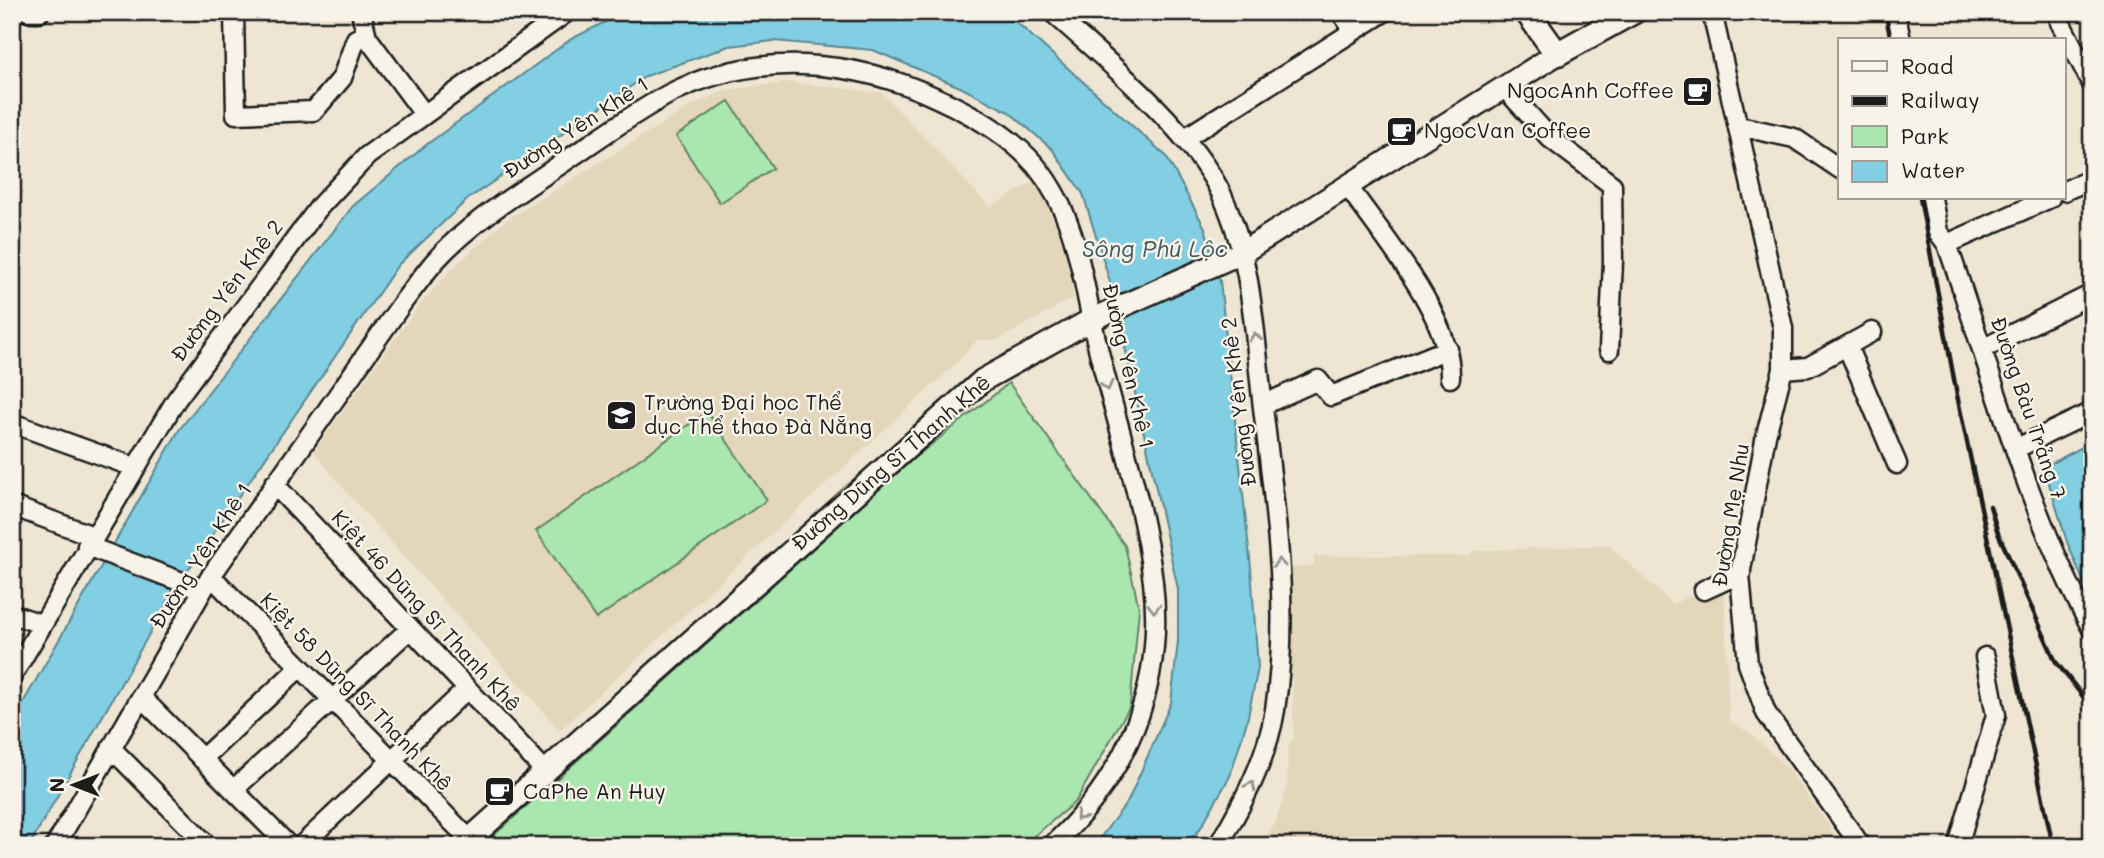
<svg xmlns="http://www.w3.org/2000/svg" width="2104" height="858" viewBox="0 0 2104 858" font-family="Mali,sans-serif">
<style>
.built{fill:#e3d6ba}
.green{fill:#a9e7af;stroke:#628266;stroke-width:2}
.water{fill:#82cee2;stroke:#598793;stroke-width:2}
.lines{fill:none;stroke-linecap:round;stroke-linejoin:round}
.minor-casing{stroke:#1c1c1c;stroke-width:23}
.tertiary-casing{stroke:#1c1c1c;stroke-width:26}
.secondary-casing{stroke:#1c1c1c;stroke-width:28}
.minor{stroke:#f7f3e8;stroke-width:18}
.tertiary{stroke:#f7f3e8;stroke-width:21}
.secondary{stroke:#f7f3e8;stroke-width:23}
.rail{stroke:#1c1c1c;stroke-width:4.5}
.oneway{stroke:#94928c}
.labels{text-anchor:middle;stroke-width:5;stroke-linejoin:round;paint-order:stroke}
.poi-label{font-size:21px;fill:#1c1c1c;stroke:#f7f3e8;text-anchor:start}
.street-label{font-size:21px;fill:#1c1c1c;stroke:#f7f3e8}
.water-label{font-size:23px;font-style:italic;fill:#405a61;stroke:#f7f3e8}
</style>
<rect width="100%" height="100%" fill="#eee6d3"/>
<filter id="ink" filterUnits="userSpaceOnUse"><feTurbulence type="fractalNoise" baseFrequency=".0143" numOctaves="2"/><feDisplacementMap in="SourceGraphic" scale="14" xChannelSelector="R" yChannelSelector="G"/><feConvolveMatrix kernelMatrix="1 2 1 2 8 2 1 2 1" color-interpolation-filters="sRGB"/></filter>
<g filter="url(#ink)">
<path class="built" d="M 790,82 L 882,93 L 990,207 L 1037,180 L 1072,267 L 1073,298 L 998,340 L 977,340 L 959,361 L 560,730 L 347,493 L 314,451 L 418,307 L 452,269 L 505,221 L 689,107 L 725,90 Z
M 1609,545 L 1672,604 L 1724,581 L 1729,721 L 1750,733 L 1787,768 L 1843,846 L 1260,846 L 1275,823 L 1287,788 L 1288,745 L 1294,738 L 1288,568 L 1314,565 L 1314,556 L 1470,556 L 1472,551 Z"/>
<path class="green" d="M 729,101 L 773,168 L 720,203 L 676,136 Z
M 1009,383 L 1125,546 L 1139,608 L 1130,706 L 1076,801 L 1022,846 L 499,846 L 491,838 L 913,459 Z
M 707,412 L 767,500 L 596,619 L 536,531 Z"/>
<path class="water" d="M 625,12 L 1005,12 L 1166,156 L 1205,228 L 1220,281 L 1251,568 L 1258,668 L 1247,721 L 1230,776 L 1200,829 L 1186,846 L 1094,846 L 1128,801 L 1171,703 L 1178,641 L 1178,589 L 1113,292 L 1083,194 L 1052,149 L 1009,112 L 960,87 L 873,50 L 774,41 L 729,46 L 646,76 L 468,199 L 398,265 L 173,592 L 29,846 L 12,846 L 12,722 L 179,430 L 353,206 L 426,145 L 571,39 Z
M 2092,442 L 2092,602 L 2067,542 L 2044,467 Z"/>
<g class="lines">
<defs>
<path id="minor" d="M 29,12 L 40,12
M 234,12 L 236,114 L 314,111 L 342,78 L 356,39 L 367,37
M 361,12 L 367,37 L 424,114
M 1052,12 C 1106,60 1190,129 1221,193 C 1252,257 1254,330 1262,399 C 1274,502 1291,607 1275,710 C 1267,759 1243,803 1218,846
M 1341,12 L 1354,31
M 1712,12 L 1783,328 L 1783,369 L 1766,435 L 1740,575 L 1748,664 L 1766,713 L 1861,846
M 1895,12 L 1901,40
M 2060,22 L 2092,84
M 1504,87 L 1550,138 L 1612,185 L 1613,261 L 1609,350
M 1739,126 L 1794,138 L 1840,169
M 1185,138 L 1384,12
M 1347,185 C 1382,236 1452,315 1450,378
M 2064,191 L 2092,179
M 1932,198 L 1938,232 L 1947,244 C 1992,373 2026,508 2092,629
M 1947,244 L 2050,198
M 1847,346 L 1897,464
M 1984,348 L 2092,294
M 1783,369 L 1808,367 L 1872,332
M 1263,405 L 1318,380 L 1331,396 L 1448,349
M 12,423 L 134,467
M 2015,449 L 2092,412
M 274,484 L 544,770
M 12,506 L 93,536
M 87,546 L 203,590
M 211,576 L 469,839
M 1704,590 L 1741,573
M 12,614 L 41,624
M 12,676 L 176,400 L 320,206 L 367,156 L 567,12
M 141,697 L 289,846
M 111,748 L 208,846
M 202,759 L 300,667
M 233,790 L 410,629
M 55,846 L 211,576 L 403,302 C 414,288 424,274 435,261 C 471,221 520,192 564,162 C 598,139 632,114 669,94 C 754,50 855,59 939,99 C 974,115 1011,136 1036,166 C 1081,221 1082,286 1099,352 C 1117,425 1145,508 1153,582 C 1165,685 1127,777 1051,846
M 301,846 L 467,689
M 1958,846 L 1996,715 L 1985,657"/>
<path id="tertiary" d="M 462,846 L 983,380 L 1091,320 L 1243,252 L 1557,54"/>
<path id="secondary" d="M 1527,12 L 1557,54 L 1633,12"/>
</defs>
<use href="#minor" class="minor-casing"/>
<use href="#tertiary" class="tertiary-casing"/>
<use href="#secondary" class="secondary-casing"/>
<use href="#minor" class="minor"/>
<use href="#tertiary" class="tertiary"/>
<use href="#secondary" class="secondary"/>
<path class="rail" d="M 1885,12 L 1891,40
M 1920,198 L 1957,395 L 2053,846
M 1990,506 L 1998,533 L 2056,662 L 2092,708"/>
</g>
<defs><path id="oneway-chevron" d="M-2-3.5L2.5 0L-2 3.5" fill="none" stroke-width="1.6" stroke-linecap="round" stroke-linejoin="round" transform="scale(1.75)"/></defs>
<g class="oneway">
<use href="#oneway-chevron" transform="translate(1255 337) rotate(-97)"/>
<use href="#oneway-chevron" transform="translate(1107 386) rotate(76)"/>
<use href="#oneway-chevron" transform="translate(1279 563) rotate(-94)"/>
<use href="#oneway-chevron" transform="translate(1154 608) rotate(90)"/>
<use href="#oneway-chevron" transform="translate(1251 786) rotate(-63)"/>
<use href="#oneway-chevron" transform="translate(1080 816) rotate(132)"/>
</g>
</g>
<defs>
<symbol id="cafe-square" viewBox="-11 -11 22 22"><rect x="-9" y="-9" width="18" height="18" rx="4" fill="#1c1c1c" stroke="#f7f3e8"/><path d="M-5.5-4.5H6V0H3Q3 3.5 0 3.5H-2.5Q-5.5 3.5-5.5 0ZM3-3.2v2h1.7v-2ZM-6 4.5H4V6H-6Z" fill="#fff"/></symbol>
<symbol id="school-square" viewBox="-11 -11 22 22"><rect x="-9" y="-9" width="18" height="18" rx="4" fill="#1c1c1c" stroke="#f7f3e8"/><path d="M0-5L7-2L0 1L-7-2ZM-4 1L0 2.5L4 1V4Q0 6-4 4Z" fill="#fff"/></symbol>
</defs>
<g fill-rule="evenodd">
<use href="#cafe-square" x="1680" y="74" width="35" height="35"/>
<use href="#cafe-square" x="1384" y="114" width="35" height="35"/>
<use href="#school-square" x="604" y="398" width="35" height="35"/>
<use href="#cafe-square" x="482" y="774" width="35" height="35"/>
</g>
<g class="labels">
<g class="poi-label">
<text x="1674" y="98" text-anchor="end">NgocAnh Coffee</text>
<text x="1424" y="138">NgocVan Coffee</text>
<text x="644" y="410">Trường Đại học Thể<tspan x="644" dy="24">dục Thể thao Đà Nẵng</tspan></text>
<text x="523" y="799">CaPhe An Huy</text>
</g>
<g class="street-label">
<text transform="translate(576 128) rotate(-33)" y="7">Đường Yên Khê 1</text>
<text transform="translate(227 291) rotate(-53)" y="7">Đường Yên Khê 2</text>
<text transform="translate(1128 366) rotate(77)" y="7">Đường Yên Khê 1</text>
<text transform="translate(1239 402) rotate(-97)" y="7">Đường Yên Khê 2</text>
<text transform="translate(2028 408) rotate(71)" y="7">Đường Bàu Trảng 7</text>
<text transform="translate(891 463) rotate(-41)" y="7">Đường Dũng Sĩ Thanh Khê</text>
<text transform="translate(1731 515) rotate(-81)" y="7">Đường Mẹ Nhu</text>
<text transform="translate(201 556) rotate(-57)" y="7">Đường Yên Khê 1</text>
<text transform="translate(426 611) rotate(47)" y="7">Kiệt 46 Dũng Sĩ Thanh Khê</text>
<text transform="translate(356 692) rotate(46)" y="7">Kiệt 58 Dũng Sĩ Thanh Khê</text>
</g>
<g class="water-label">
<text x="1155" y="257">Sông Phú Lộc</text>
</g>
</g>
<rect width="2104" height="858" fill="none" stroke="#f7f3e8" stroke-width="42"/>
<rect x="21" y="21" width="2062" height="816" fill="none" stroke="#1c1c1c" stroke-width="2.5" filter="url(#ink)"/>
<rect x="1838" y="38" width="228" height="161" fill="#f7f3e8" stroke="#9f9d96" stroke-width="2"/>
<rect x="1852" y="61" width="35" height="10" fill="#f7f3e8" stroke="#9f9d96" stroke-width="2"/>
<text x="1901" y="74" font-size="21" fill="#1c1c1c">Road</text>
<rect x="1852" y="96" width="35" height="10" fill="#1c1c1c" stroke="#9f9d96" stroke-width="2"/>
<text x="1901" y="108" font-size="21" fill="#1c1c1c">Railway</text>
<rect x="1852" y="126" width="35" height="21" fill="#a9e7af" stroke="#9f9d96" stroke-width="2"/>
<text x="1901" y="144" font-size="21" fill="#1c1c1c">Park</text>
<rect x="1852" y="161" width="35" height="21" fill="#82cee2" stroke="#9f9d96" stroke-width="2"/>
<text x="1901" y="178" font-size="21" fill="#1c1c1c">Water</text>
<g transform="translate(74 785) rotate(270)" stroke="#f7f3e8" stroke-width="5" paint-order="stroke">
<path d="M0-5L12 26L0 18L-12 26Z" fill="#1c1c1c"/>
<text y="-10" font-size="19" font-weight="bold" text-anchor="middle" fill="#1c1c1c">N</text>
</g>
</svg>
